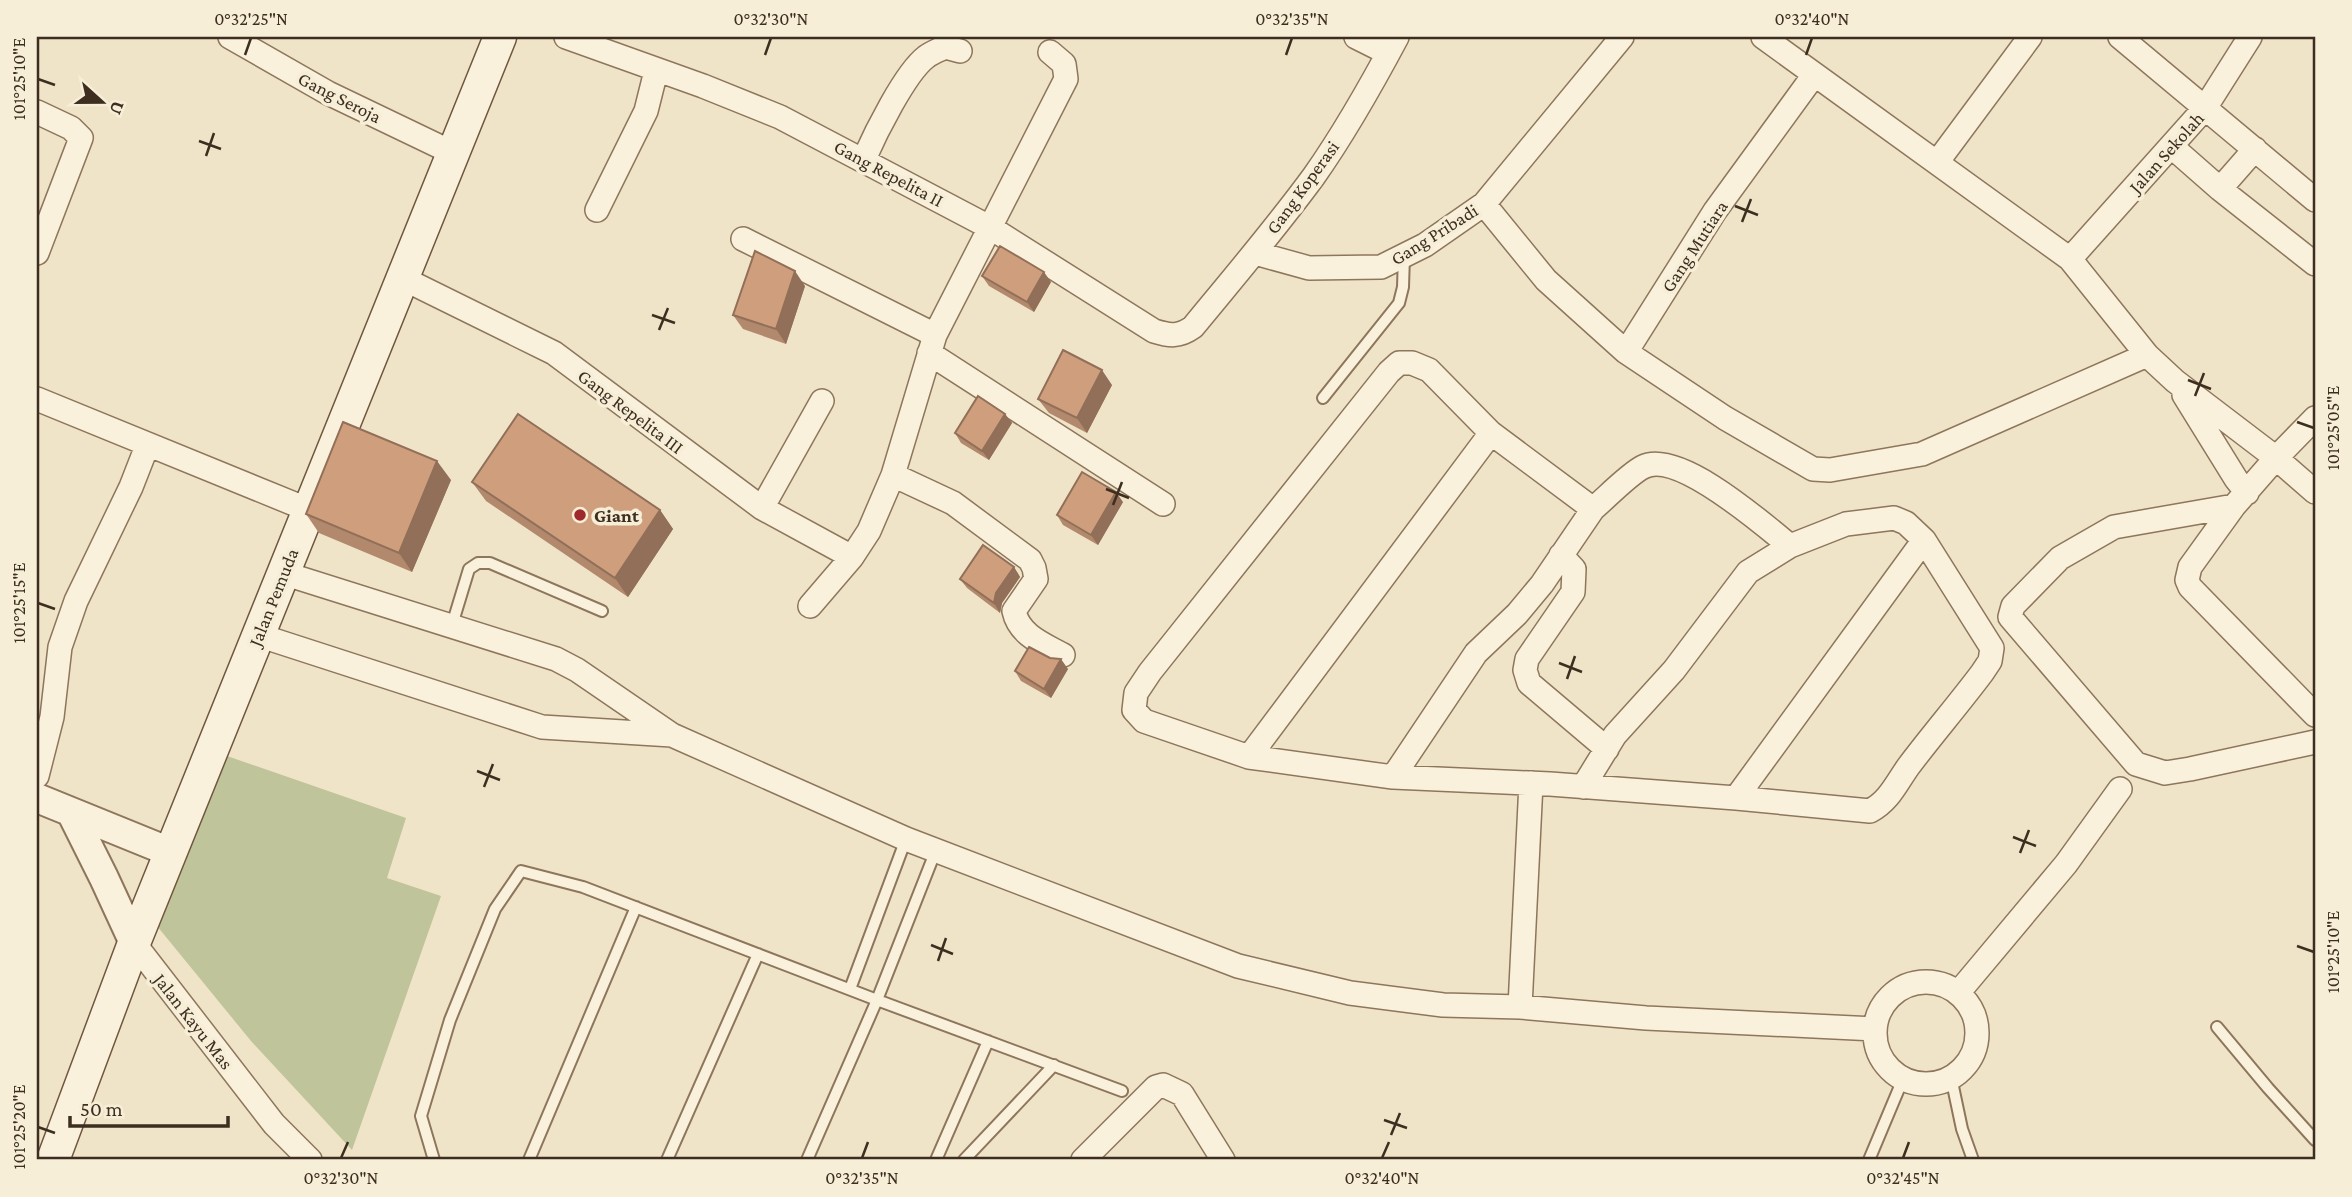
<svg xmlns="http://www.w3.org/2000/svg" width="2352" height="1197" viewBox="0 0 2352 1197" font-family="'Crimson Pro',serif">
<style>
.cemetery{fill:#bfc49a}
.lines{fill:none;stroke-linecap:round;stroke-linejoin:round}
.service-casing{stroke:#8d765c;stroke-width:14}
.minor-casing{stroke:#8d765c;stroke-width:26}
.tertiary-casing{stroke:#8d765c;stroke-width:32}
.secondary-casing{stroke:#6f573f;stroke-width:35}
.service{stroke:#faf1dc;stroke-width:10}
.minor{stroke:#faf1dc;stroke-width:23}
.tertiary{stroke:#faf1dc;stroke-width:28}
.secondary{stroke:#faf1dc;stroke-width:32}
.wall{fill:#b2896c}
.shaded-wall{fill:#916f58}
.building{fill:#cf9f7d;stroke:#916f58;stroke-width:2}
.ticks{fill:none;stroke:#3d2e20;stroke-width:2.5}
.poi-dot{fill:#9e2a2b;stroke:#f7eed8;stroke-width:2.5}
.labels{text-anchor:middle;stroke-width:7;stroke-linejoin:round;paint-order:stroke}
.street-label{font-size:19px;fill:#3d2e20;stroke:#f7eed8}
.poi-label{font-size:19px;font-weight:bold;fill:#3d2e20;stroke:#f7eed8;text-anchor:start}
.neatline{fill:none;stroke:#3d2e20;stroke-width:2.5}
.ticks-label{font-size:18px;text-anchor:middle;fill:#3d2e20}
</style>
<rect width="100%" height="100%" fill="#f0e4c8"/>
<path class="cemetery" d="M 227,756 L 406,818 L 387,878 L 441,896 L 352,1150 L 251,1041 L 157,926 Z"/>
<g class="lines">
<defs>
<path id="service" d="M 1323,398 L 1399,303 L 1403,287 L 1404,256
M 452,625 L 469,569 L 478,563 L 490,563 L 602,611
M 850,989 L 906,839
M 2217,1027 L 2268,1088 L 2315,1140
M 1951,1077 L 1962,1129 L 1973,1160
M 434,1160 L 421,1116 L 450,1020 L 495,909 L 521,871 L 583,887 L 877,1000 L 1122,1091
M 529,1160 L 636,907
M 667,1160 L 758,954
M 807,1160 L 877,1000 L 936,850
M 936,1160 L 988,1041
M 964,1160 L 1054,1065
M 1869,1160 L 1903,1079"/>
<path id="minor" d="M 230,37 L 328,93 L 453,153
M 566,37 L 703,86 L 780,117 L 991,228 L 1154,331 C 1170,336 1179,337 1193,327 C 1234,277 1276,228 1314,176 C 1345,132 1372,84 1397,37
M 1356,37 L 1388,53
M 1763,37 L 2070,259 L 2147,355 L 2175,381 L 2276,458 L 2315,492
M 2120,37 L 2315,200
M 37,112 L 71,128 L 81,138 L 37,253
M 2171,146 L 2220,189 L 2315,264
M 864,159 C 875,134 905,73 926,57 C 931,53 939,50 945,47 L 960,51
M 1938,161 L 2030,37
M 2220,189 L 2255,149
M 1484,204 L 1546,280 L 1626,352 L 1725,418 L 1813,469 L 1830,470 L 1922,454 L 2147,355
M 597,210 L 646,111 L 656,71
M 743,239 L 935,335
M 1255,253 L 1309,268 L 1381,267 L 1425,245 L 1484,204 L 1622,37
M 2070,259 L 2205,108 L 2250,37
M 402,278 L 554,353 L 762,508 L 852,557
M 1626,352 L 1715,211 L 1814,75
M 929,353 L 1163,504
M 2184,395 L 2236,479 L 2247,493
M 37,399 L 309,510
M 2315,418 L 2276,458 L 2234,506 L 2190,567 L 2187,580 L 2190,587 L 2315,715
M 893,475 L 953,503 L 1030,560 L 1034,568 L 1036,579 L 1014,611 C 1019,635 1043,644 1063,655
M 2234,506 L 2114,527 L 2060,558 L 2013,606 L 2010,617 L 2136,764 L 2165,773 L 2190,769 L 2315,742
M 762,508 L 822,401
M 1593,509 C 1606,498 1629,474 1643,467 C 1678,449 1763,524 1790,546
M 1561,555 L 1574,569 L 1573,592 L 1527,659 L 1525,670 L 1529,683 L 1607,749
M 283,573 L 556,659 L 577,670 L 672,735 L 906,839 L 1238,966 L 1350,993 L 1443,1005 L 1520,1007 L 1646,1018 L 1875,1029
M 810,606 L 852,557 L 869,531 L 893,475 L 935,335 L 1066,79 L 1064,64 L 1050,52
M 258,635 L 542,727 L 672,735
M 1249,757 L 1491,433
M 37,776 L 52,717 L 60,647 L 76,601 L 131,487 L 147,446
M 1393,777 L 1476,653 L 1517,614 L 1542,584 L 1593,509 L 1491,433 L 1429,370 L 1412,363 L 1399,363 L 1389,372 L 1150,672 L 1136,693 L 1134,710 L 1144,721 L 1249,757 L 1393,777 L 1550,784 L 1736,798 L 1870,811 C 1889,801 1896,784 1908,767 C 1932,735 1958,705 1982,673 L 1990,661 L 1992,648 L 1924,540 L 1906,523 L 1894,518 L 1846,524 L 1790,546 L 1748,572 L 1674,670 L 1615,735 L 1583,787
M 1736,798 L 1924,540
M 134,943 L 274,1124 L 310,1160
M1875 1033a51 51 0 1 1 102 0a51 51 0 1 1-102 0Z
M 1958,993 L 2066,864 L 2120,789
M 1520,1007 L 1531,783
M 1083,1160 L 1156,1087 L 1163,1085 L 1182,1094 L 1223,1160"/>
<path id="tertiary" d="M 37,798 L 170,852
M 71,812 L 104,878 L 134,943"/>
<path id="secondary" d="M 53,1160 L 134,943 L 500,37"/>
</defs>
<use href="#service" class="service-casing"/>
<use href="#minor" class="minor-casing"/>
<use href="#tertiary" class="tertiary-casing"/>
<use href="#secondary" class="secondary-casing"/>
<use href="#service" class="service"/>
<use href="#minor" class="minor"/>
<use href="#tertiary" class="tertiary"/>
<use href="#secondary" class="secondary"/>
</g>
<path class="wall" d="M 982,276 L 1051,282 L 1034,312 L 989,286 Z
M 805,286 L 786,344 L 743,329 L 733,315 Z
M 1112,385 L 1087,433 L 1049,413 L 1038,399 Z
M 1005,414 L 1012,423 L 989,460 L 961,443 L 955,433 Z
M 451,480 L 412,572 L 319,533 L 306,514 Z
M 472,482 L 660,510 L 673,529 L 628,597 L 486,501 Z
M 1123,502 L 1098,545 L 1063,525 L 1057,515 Z
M 1014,567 L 1020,577 L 1002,603 L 1000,613 L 967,588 L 960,579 Z
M 1068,669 L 1051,698 L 1021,681 L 1015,671 Z"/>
<path class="shaded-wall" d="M 795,271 L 805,286 L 786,344 L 776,329 Z
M 1044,272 L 1051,282 L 1034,312 L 1027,302 Z
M 1102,370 L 1112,385 L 1087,433 L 1077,418 Z
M 1005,414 L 1012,423 L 989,460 L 982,451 Z
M 437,461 L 451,480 L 412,572 L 399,553 Z
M 1116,492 L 1123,502 L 1098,545 L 1091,535 Z
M 660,510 L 673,529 L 628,597 L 615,578 Z
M 1014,567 L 1020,577 L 1002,603 L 1000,613 L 994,603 L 996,593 Z
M 1061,659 L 1068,669 L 1051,698 L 1044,689 Z"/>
<path class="building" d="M 1000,246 L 1044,272 L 1027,302 L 982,276 Z
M 755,251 L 795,271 L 776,329 L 733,315 Z
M 1063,350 L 1102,370 L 1077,418 L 1038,399 Z
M 978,396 L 1005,414 L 982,451 L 955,433 Z
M 518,414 L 660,510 L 615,578 L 472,482 Z
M 343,422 L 437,461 L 399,553 L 306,514 Z
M 1082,472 L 1116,492 L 1091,535 L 1057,515 Z
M 983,545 L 1014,567 L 996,593 L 994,603 L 960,579 Z
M 1029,647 L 1050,658 L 1061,659 L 1044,689 L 1015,671 Z"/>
<path class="ticks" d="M 245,55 L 251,38M 765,55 L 771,38M 1286,55 L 1292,38M 1806,55 L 1812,38M 38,79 L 55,85M 199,141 L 221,149M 206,156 L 214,133M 1735,206 L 1758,215M 1742,222 L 1751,199M 652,315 L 675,323M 659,330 L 668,308M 2188,380 L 2211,389M 2195,396 L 2204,373M 2297,422 L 2314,428M 1106,489 L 1129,498M 1113,505 L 1122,482M 38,603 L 55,609M 1559,663 L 1582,672M 1567,679 L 1575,656M 477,771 L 500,780M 484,787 L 493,764M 2013,837 L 2036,846M 2020,853 L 2029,830M 931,945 L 953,954M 2297,946 L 2314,952M 938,961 L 946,938M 1384,1120 L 1407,1128M 38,1127 L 55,1133M 1391,1135 L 1400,1113M 341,1158 L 348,1142M 862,1158 L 868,1142M 1382,1158 L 1389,1142M 1903,1158 L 1909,1142"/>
<circle class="poi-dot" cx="580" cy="515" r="7"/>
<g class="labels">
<g class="street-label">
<text transform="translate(340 97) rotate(27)" y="7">Gang Seroja</text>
<text transform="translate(2166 152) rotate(-48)" y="7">Jalan Sekolah</text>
<text transform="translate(889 173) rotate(28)" y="7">Gang Repelita II</text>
<text transform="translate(1302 187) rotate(-54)" y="7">Gang Koperasi</text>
<text transform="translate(1434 234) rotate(-32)" y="7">Gang Pribadi</text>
<text transform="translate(1694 246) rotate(-57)" y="7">Gang Mutiara</text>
<text transform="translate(631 411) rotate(37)" y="7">Gang Repelita III</text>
<text transform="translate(273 597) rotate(-68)" y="7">Jalan Pemuda</text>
<text transform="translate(194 1021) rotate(52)" y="7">Jalan Kayu Mas</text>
</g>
<g class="poi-label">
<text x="594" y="522">Giant</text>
</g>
</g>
<rect width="2352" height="1197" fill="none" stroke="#f7eed8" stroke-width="77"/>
<g transform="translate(102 102) rotate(111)" stroke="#f7eed8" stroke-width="5" paint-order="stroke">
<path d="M0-5L12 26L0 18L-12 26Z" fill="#3d2e20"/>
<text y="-10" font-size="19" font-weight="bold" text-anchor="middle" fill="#3d2e20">U</text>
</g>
<path d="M70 1116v10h158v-10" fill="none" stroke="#3d2e20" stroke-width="3.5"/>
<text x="80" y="1116" font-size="21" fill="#3d2e20" stroke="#f7eed8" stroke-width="5" paint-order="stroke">50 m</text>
<rect x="38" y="38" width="2276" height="1120" class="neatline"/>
<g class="ticks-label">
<text x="251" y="25">0°32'25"N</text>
<text x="771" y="25">0°32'30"N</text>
<text x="1292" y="25">0°32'35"N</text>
<text x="1812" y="25">0°32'40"N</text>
<text transform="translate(19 79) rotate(-90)" y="6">101°25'10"E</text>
<text transform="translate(2333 428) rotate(-90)" y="6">101°25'05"E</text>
<text transform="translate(19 603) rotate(-90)" y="6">101°25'15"E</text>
<text transform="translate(2333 952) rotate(-90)" y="6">101°25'10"E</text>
<text transform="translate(19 1127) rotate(-90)" y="6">101°25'20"E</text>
<text x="341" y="1184">0°32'30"N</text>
<text x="862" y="1184">0°32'35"N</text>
<text x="1382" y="1184">0°32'40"N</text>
<text x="1903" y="1184">0°32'45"N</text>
</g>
</svg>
